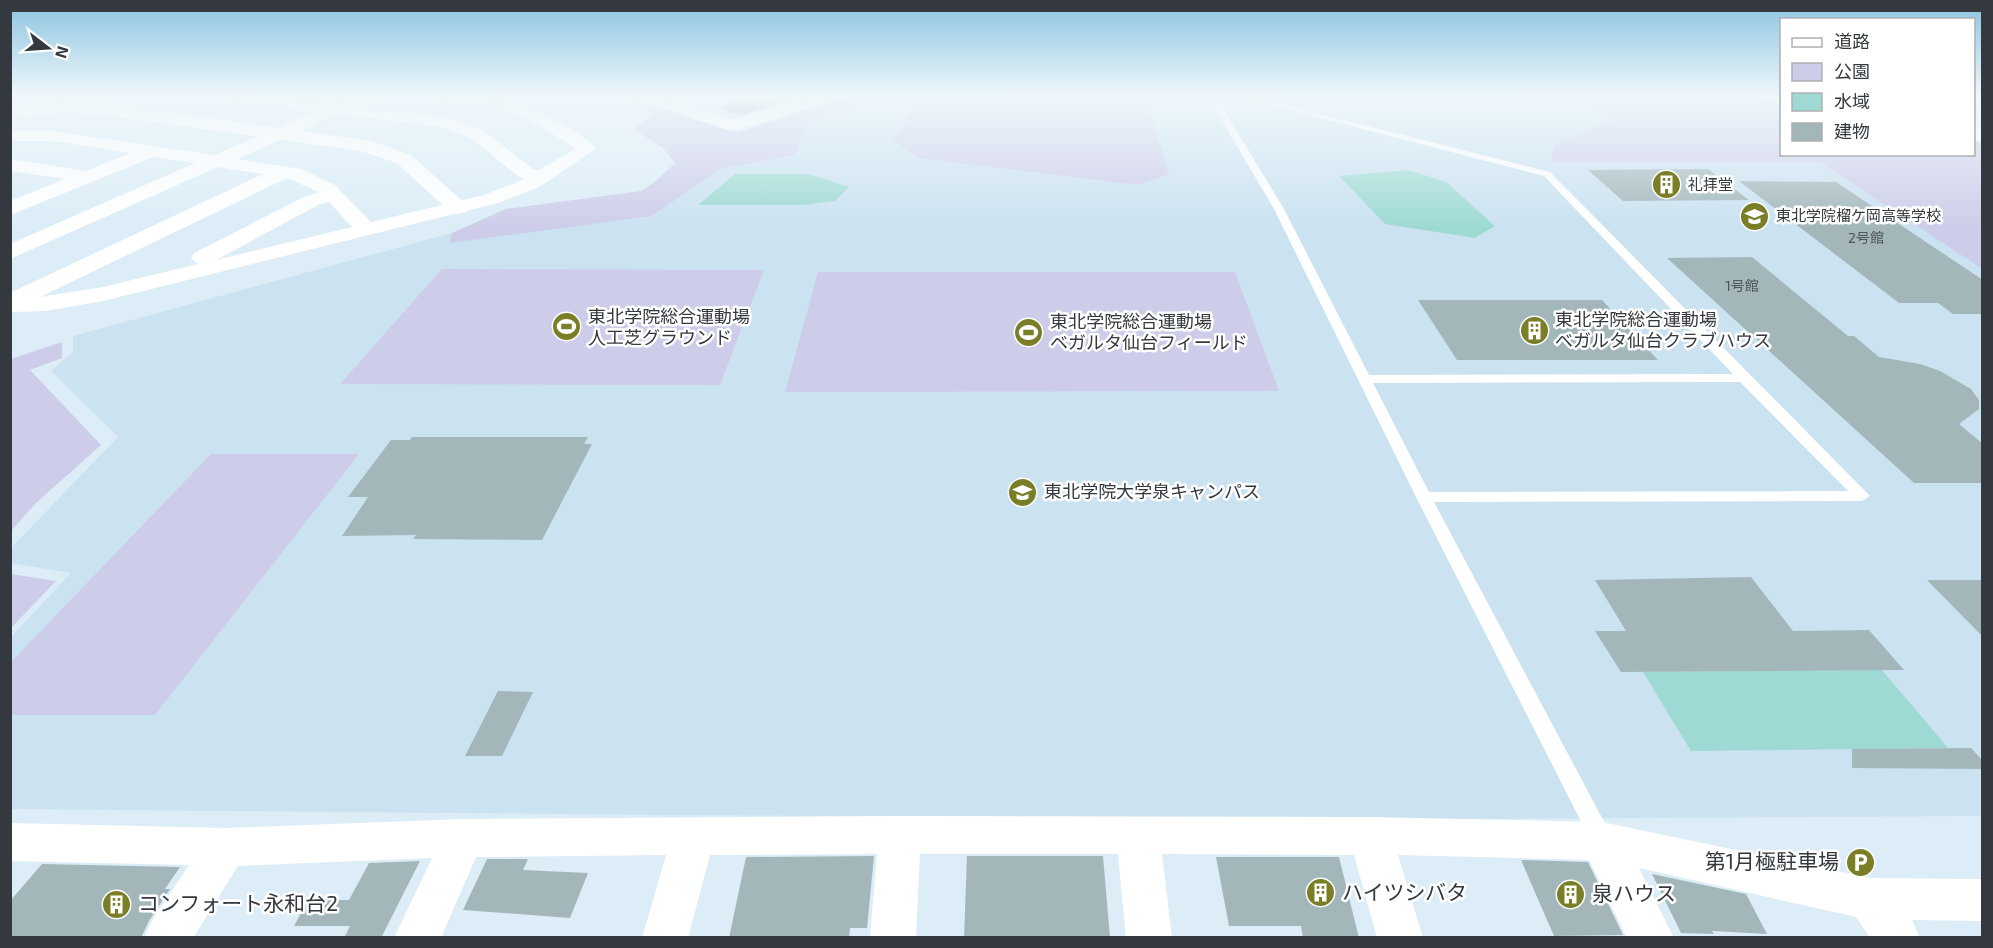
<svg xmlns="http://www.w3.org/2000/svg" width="1993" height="948" viewBox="0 0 1993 948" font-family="'Exo 2','Noto Sans JP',sans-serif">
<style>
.built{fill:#cbe2f1}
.green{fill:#cdcde9}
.water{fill:#9edad3}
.building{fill:#a3b7bb}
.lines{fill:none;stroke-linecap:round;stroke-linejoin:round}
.service{fill:#fff;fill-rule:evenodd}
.minor{fill:#fff;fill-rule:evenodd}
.tertiary{fill:#fff;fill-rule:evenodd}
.primary{fill:#fff;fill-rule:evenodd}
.labels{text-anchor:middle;stroke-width:5;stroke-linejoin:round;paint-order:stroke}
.far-number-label{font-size:14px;fill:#4f585d}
.far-poi-label{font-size:15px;fill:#33393e;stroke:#fff;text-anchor:start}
.poi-label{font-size:18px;fill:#33393e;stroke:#fff;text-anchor:start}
.near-poi-label{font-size:21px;fill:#33393e;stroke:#fff;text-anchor:start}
</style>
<rect width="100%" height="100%" fill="#dcedf7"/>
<path class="built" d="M 886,95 L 1565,95 L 1618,118 L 1553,145 L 1552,162 L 1820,162 L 1982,269 L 1982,816 L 1446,819 L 660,815 L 11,809 L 11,637 L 71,573 L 11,563 L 11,548 L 118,437 L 51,371 L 73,352 L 73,336 L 452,233 L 449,242 L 652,216 L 720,169 L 795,155 L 806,125 Z"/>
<path class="green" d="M 852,95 L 886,95 L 806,125 L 795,155 L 720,169 L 652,216 L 449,243 L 452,233 L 506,209 L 641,191 L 656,181 L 675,163 L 663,148 L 633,129 L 652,117 L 647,102 L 739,132 Z
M 936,95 L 1145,96 L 1169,174 L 1139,185 L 918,158 L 893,140 C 904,124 916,100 936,95 Z
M 1564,95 L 1738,95 L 1781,102 L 1782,154 L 1974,154 L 1974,140 L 1982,142 L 1982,269 L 1820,162 L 1552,162 L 1553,145 L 1617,118 Z
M 442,269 L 764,270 L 720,385 L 340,384 Z
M 818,272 L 1235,272 L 1279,391 L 785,392 Z
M 62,342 L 62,358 L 30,370 L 101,445 L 36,503 L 11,531 L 11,359 Z
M 211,454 L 359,454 L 155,715 L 11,715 L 11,662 Z
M 11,574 L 56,581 L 11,628 L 10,574 Z"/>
<path class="water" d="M 1408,170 L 1446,182 L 1495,226 L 1475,238 L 1385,224 L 1339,176 Z
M 735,174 L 808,174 L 849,187 L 835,201 L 802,205 L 698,205 Z
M 1882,670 L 1948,748 L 1691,751 L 1643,672 Z"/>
<path class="building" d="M 744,95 L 797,95 L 770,107 L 742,115 L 718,109 Z
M 1708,169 L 1749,200 L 1623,201 L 1588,170 Z
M 1739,181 L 1836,182 L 1983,280 L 1983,314 L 1953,314 L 1938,303 L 1899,303 Z
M 1752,257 L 1848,336 L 1854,336 L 1879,357 L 1920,364 L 1940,371 L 1971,389 L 1979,400 L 1979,409 L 1959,424 L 1983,444 L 1983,483 L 1914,483 L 1667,258 Z
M 1418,300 L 1602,300 L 1658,360 L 1457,360 Z
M 412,437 L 588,437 L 584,444 L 592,444 L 542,540 L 413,539 L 416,535 L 342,536 L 368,497 L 348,497 L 391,440 L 410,440 Z
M 1751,577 L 1793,631 L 1869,630 L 1904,670 L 1621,672 L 1595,631 L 1626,631 L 1595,580 Z
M 1927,580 L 1983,580 L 1983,637 Z
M 498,691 L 533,692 L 502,756 L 465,756 Z
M 1971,748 L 1983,761 L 1983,769 L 1852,768 L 1852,749 Z
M 874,856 L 867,928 L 850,928 L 849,938 L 729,938 L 746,857 Z
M 967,856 L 1103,856 L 1110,938 L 964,938 Z
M 1216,857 L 1339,857 L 1359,938 L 1303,938 L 1301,926 L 1229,926 Z
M 487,859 L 528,859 L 523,870 L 588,873 L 570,918 L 463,910 Z
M 1521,860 L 1588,862 L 1623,935 L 1554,936 Z
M 420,861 L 381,938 L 344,938 L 350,926 L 294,926 L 308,900 L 349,900 L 369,863 Z
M 42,864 L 180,867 L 165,889 L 170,889 L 149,921 L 141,938 L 10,938 L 10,901 Z
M 1652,874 L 1746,894 L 1767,934 L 1712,931 L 1714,934 L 1681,933 Z"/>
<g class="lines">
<path class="service" d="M 1207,95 L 1215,95 L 1284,209 L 1369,375 L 1733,374 L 1544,176 L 1231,95 L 1244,95 L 1550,172 L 1870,496 L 1862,501 L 1434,502 L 1609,831 L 1612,838 L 1609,845 L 1601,847 L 1593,845 L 1416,497 L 1274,209 ZM 1740,382 L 1848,491 L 1429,492 L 1373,383 Z"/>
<path class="minor" d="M 226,95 L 271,95 L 334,103 L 353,95 L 374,95 L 372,99 L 356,106 L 450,118 L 483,130 L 533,169 L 539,170 L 575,149 C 548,129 520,113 487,106 C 472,103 456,102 441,99 L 439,95 C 487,93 530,104 571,129 C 579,135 590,141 596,149 L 539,187 L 498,203 L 103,301 L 46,311 L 10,312 L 10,293 L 263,174 L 218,167 L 10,259 L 10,244 L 195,163 L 154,157 L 10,215 L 10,201 L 65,179 L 10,171 L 10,159 L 86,171 L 130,153 L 53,141 L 10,141 L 10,131 L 53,131 L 214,155 L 316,111 L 234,100 L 228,99 ZM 338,114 L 441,127 L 471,138 L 519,177 L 525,179 L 484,195 L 371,222 L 335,185 L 301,169 L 237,159 ZM 287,178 L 319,192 L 304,197 L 194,253 L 191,258 L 198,264 L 103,287 L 40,297 ZM 329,202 L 352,227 L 216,260 L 318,205 Z
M 631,95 L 655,95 L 732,120 L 819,95 L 844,95 L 842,99 L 732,131 L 633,99 Z
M 900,816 L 1370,817 L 1602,822 L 1870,878 L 1982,879 L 1982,921 L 1912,920 L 1920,938 L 1870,938 L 1856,917 L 1639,868 L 1674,938 L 1627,938 L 1589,860 L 1398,855 L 1423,938 L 1377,938 L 1354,855 L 1162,854 L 1172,938 L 1126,938 L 1118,854 L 920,854 L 916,938 L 870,938 L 877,854 L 710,855 L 688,938 L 642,938 L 666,855 L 476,857 L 441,938 L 394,938 L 432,858 L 238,866 L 193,938 L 144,938 L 151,922 L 189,865 L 10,861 L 10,823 L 226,828 L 463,819 Z"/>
<path class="tertiary" d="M 63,101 L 97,102 L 372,141 L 411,155 L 469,207 L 466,212 L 458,214 L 450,212 L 397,163 L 361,151 L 97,114 L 63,113 L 10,118 L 10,106 Z"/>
<path class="primary" d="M 1758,95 L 1782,95 L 1782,102 L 1761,99 Z
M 1974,128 L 1982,130 L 1982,142 L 1974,140 Z"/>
</g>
<linearGradient id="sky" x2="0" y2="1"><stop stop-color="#8ac3e0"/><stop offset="0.42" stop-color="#eff7fb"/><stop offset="1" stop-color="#eff7fb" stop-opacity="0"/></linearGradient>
<rect width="1993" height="228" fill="url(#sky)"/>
<defs>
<symbol id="building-disc" viewBox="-11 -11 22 22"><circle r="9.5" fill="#7a7e27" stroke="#fff"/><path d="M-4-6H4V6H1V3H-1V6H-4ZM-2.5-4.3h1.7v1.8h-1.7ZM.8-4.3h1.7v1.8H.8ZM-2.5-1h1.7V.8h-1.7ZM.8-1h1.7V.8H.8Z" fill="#fff"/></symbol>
<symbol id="school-disc" viewBox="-11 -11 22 22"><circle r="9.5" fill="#7a7e27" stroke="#fff"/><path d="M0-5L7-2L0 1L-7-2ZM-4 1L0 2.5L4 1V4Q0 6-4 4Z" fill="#fff"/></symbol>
<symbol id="stadium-disc" viewBox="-11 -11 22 22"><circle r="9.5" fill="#7a7e27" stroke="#fff"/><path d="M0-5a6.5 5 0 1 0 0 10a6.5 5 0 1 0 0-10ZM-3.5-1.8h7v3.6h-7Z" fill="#fff"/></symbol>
<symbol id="university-disc" viewBox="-11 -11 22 22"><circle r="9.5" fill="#7a7e27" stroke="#fff"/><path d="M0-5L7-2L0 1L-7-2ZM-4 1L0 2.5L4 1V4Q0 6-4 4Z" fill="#fff"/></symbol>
<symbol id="parking-disc" viewBox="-11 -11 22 22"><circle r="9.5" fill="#7a7e27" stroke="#fff"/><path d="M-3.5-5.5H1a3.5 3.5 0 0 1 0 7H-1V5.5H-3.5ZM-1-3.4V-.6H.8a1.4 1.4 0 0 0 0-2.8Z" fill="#fff"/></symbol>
</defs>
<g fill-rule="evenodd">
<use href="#building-disc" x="1650" y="168" width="33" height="33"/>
<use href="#school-disc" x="1738" y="200" width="33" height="33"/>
<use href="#stadium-disc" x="550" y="310" width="33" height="33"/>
<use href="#building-disc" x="1518" y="314" width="33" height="33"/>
<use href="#stadium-disc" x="1012" y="316" width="33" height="33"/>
<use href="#university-disc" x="1006" y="476" width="33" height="33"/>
<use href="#parking-disc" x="1844" y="846" width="33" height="33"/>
<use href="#building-disc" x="1304" y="876" width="33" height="33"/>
<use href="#building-disc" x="1554" y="878" width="33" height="33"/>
<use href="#building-disc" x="100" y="888" width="33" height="33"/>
</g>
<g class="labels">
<g class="far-number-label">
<text x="1866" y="243">2号館</text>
<text x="1742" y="291">1号館</text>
</g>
<g class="far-poi-label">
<text x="1688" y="190">礼拝堂</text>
<text x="1776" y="221">東北学院榴ケ岡高等学校</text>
</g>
<g class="poi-label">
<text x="588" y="323">東北学院総合運動場<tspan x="588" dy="21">人工芝グラウンド</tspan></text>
<text x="1555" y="326">東北学院総合運動場<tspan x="1555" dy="21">べガルタ仙台クラブハウス</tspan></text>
<text x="1050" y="328">東北学院総合運動場<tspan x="1050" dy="21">ベガルタ仙台フィールド</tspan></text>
<text x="1044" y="498">東北学院大学泉キャンパス</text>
</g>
<g class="near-poi-label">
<text x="1839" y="869" text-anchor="end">第1月極駐車場</text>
<text x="1342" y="900">ハイツシバタ</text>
<text x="1592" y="901">泉ハウス</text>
<text x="138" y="911">コンフォート永和台2</text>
</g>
</g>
<rect width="1993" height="948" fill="none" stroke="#33393e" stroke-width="24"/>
<rect x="1780" y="18" width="195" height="138" fill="#ffffff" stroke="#adb0b2" stroke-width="1.5"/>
<rect x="1792" y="38" width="30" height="9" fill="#ffffff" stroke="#adb0b2" stroke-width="1.5"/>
<text x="1834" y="48" font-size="18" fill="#33393e">道路</text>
<rect x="1792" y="63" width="30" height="18" fill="#cdcde9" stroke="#adb0b2" stroke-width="1.5"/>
<text x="1834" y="78" font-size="18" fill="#33393e">公園</text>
<rect x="1792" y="93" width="30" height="18" fill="#9edad3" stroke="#adb0b2" stroke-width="1.5"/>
<text x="1834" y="108" font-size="18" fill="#33393e">水域</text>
<rect x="1792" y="123" width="30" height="18" fill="#a3b7bb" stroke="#adb0b2" stroke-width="1.5"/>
<text x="1834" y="138" font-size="18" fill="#33393e">建物</text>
<g transform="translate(48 48) rotate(107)" stroke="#ffffff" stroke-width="4.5" paint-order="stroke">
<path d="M0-4.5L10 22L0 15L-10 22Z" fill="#33393e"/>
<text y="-9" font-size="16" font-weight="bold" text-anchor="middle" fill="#33393e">N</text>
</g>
</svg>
